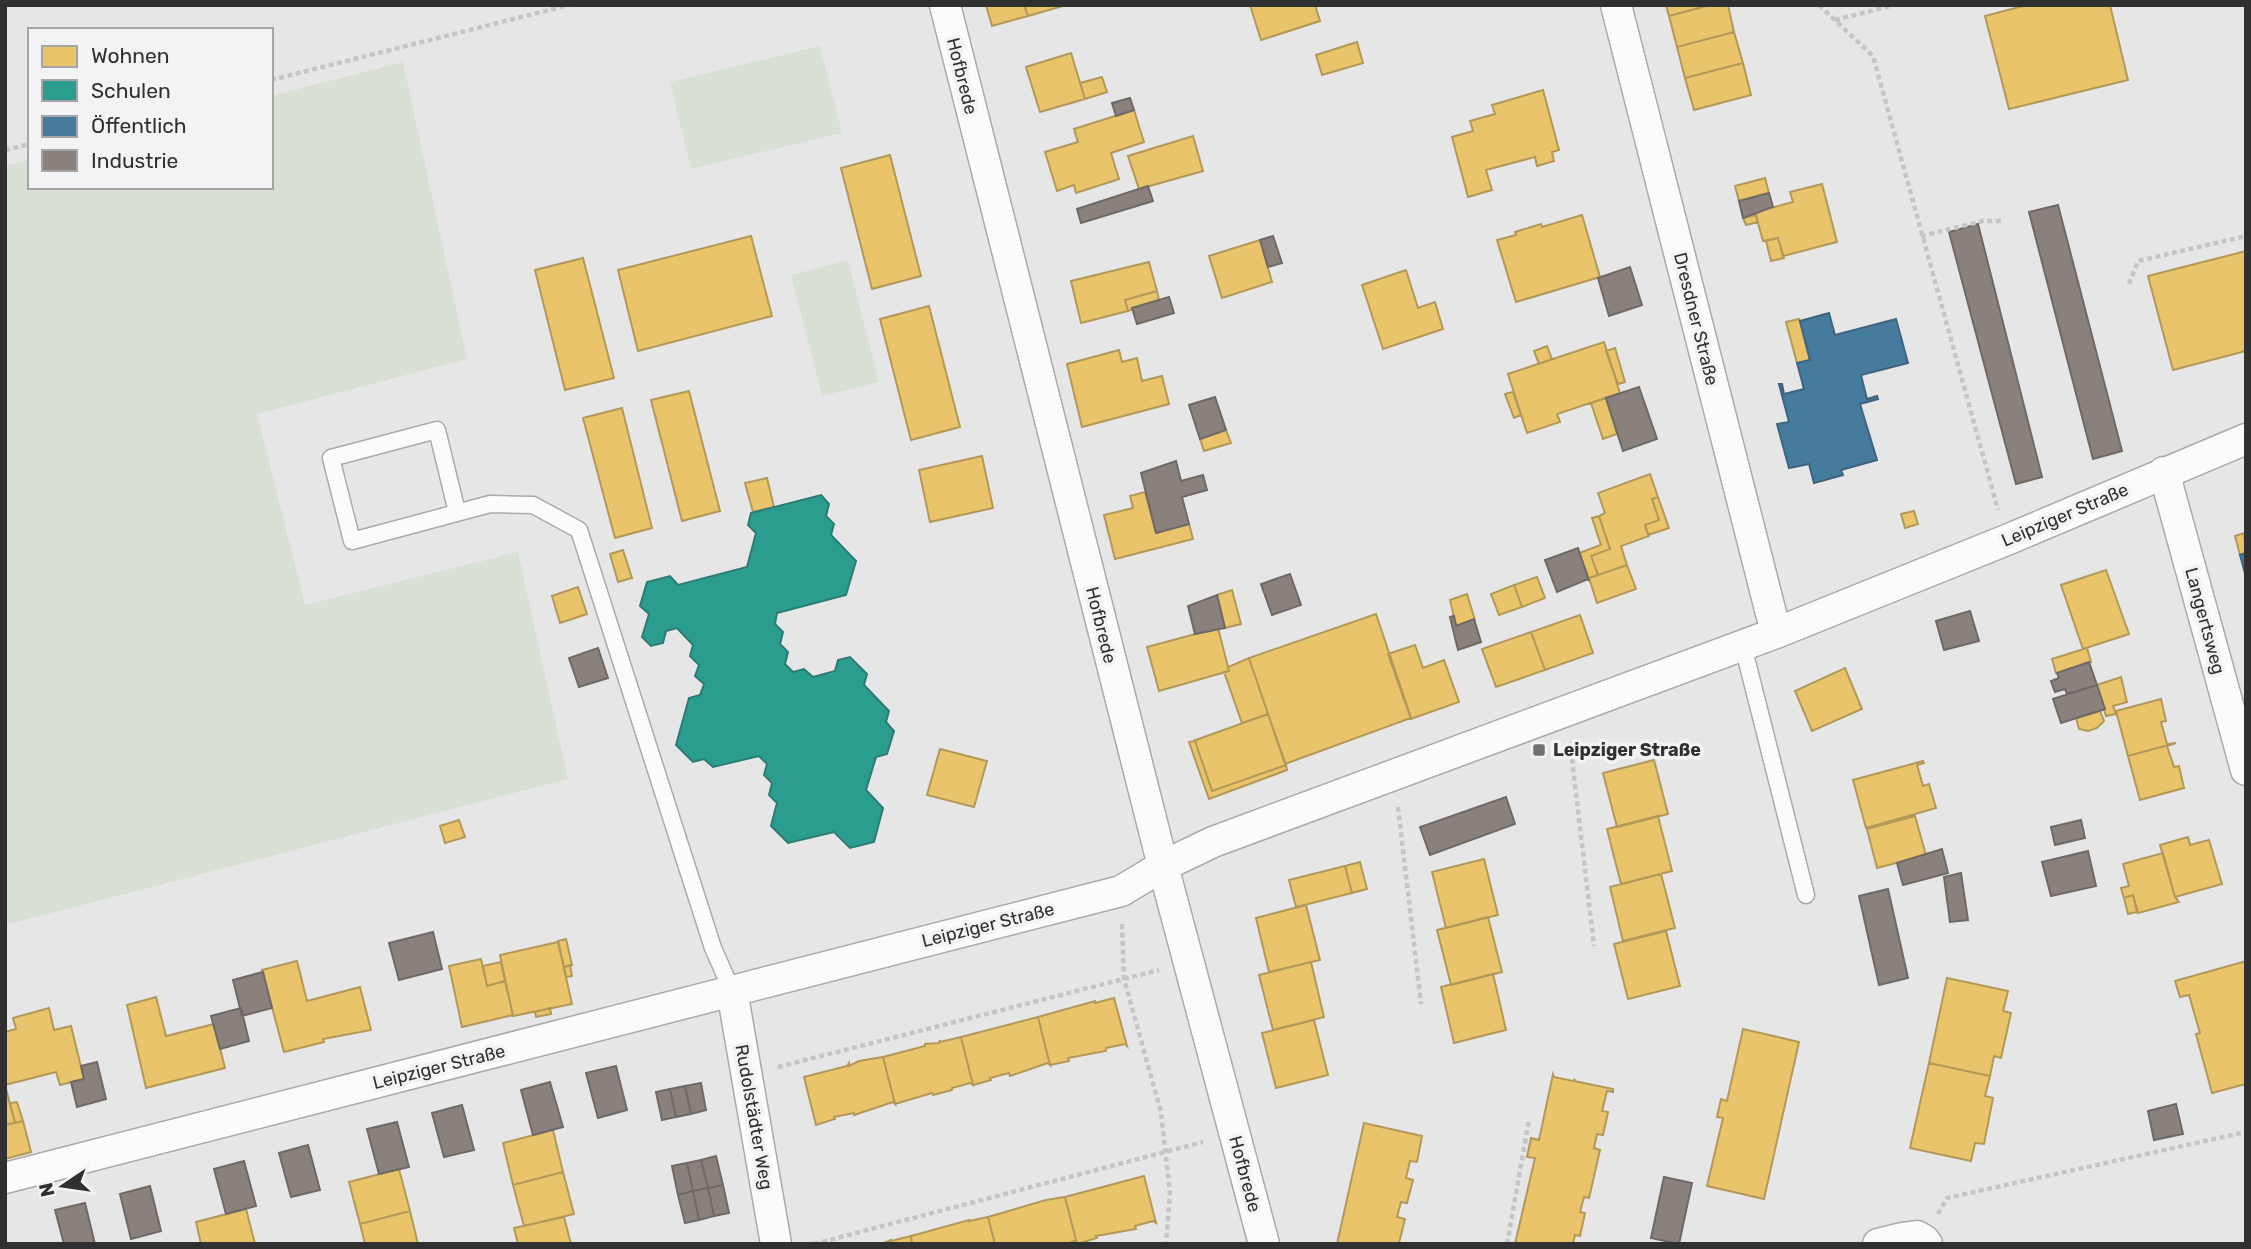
<svg xmlns="http://www.w3.org/2000/svg" width="2251" height="1249" viewBox="0 0 2251 1249" font-family="Rubik,sans-serif">
<style>
.green{fill:#d8e0d3}
.homes{fill:#e9c46a;stroke:#b29859;stroke-width:2}
.schools{fill:#2a9d8f;stroke:#2c7c73;stroke-width:2}
.public{fill:#457b9d;stroke:#3f647d;stroke-width:2}
.industry{fill:#8a817c;stroke:#6f6966;stroke-width:2}
.lines{fill:none;stroke-linecap:round;stroke-linejoin:round}
.lane-casing{stroke:#aaa;stroke-width:19}
.street-casing{stroke:#aaa;stroke-width:33}
.path{stroke:#c5c5c6;stroke-width:4.5;stroke-dasharray:5 3.5;stroke-linecap:butt}
.lane{stroke:#fbfbfb;stroke-width:16}
.street{stroke:#fbfbfb;stroke-width:30}
.poi-dot{fill:#707071;stroke:#f3f2f5;stroke-width:2.5}
.labels{text-anchor:middle;stroke-width:7;stroke-linejoin:round;paint-order:stroke}
.street-label{font-size:18px;fill:#313031;stroke:#f3f2f5}
.poi-label{font-size:18px;font-weight:bold;fill:#313031;stroke:#f3f2f5;text-anchor:start}
</style>
<rect width="100%" height="100%" fill="#e6e6e7"/>
<path class="green" d="M 820,46 L 842,133 L 691,169 L 670,82 Z
M 403,62 L 467,359 L 257,414 L 305,605 L 518,552 L 568,779 L 5,925 L 5,166 L 30,160 L 30,187 L 271,187 L 271,96 Z
M 848,260 L 879,382 L 822,396 L 791,275 Z"/>
<path class="homes" d="M 986,5 L 1024,5 L 1028,16 L 992,26 Z
M 1024,5 L 1063,5 L 1063,6 L 1028,16 Z
M 1250,5 L 1315,5 L 1320,21 L 1261,40 Z
M 1666,5 L 1710,5 L 1669,16 Z
M 1710,5 L 1728,5 L 1734,32 L 1677,47 L 1669,16 Z
M 2027,5 L 2110,5 L 2128,80 L 2009,109 L 1985,16 Z
M 1734,32 L 1743,63 L 1685,78 L 1677,47 Z
M 1357,42 L 1363,63 L 1322,75 L 1316,55 Z
M 1071,53 L 1085,99 L 1040,112 L 1026,67 Z
M 1743,63 L 1751,95 L 1694,110 L 1685,78 Z
M 1102,77 L 1107,92 L 1085,99 L 1080,83 Z
M 1543,90 L 1559,150 L 1552,152 L 1554,161 L 1537,166 L 1535,157 L 1486,170 L 1492,190 L 1468,197 L 1452,137 L 1473,131 L 1470,121 L 1495,114 L 1492,105 Z
M 1134,110 L 1144,142 L 1111,153 L 1119,179 L 1076,193 L 1074,185 L 1057,191 L 1045,152 L 1078,142 L 1074,129 Z
M 1193,136 L 1203,171 L 1139,189 L 1128,156 Z
M 890,155 L 921,276 L 872,289 L 841,168 Z
M 1765,178 L 1769,193 L 1739,201 L 1735,186 Z
M 1822,184 L 1837,242 L 1783,256 L 1778,238 L 1763,241 L 1755,212 L 1793,202 L 1790,192 Z
M 1582,215 L 1600,277 L 1516,302 L 1497,240 L 1516,235 L 1515,232 L 1541,224 L 1542,227 Z
M 1756,215 L 1758,222 L 1746,225 L 1743,218 Z
M 751,236 L 772,316 L 638,351 L 618,270 Z
M 1778,238 L 1784,258 L 1771,261 L 1766,241 Z
M 1260,240 L 1272,282 L 1222,298 L 1209,256 Z
M 2246,251 L 2246,351 L 2173,370 L 2148,276 Z
M 583,258 L 614,378 L 565,390 L 535,270 Z
M 1149,262 L 1157,291 L 1125,300 L 1128,311 L 1081,323 L 1071,281 Z
M 1406,270 L 1418,308 L 1435,302 L 1443,329 L 1383,349 L 1362,285 Z
M 1157,291 L 1159,300 L 1128,311 L 1125,300 Z
M 929,306 L 960,427 L 911,440 L 880,319 Z
M 1799,319 L 1810,360 L 1797,363 L 1786,322 Z
M 1604,342 L 1620,393 L 1557,414 L 1560,422 L 1527,433 L 1508,374 Z
M 1547,346 L 1552,359 L 1539,364 L 1534,351 Z
M 1615,348 L 1625,382 L 1618,384 L 1606,351 Z
M 1119,350 L 1122,362 L 1137,358 L 1142,381 L 1162,376 L 1169,404 L 1082,427 L 1067,364 Z
M 689,391 L 720,511 L 682,521 L 651,400 Z
M 1513,392 L 1521,415 L 1514,418 L 1505,394 Z
M 1606,398 L 1617,434 L 1603,439 L 1591,403 Z
M 622,408 L 652,528 L 615,538 L 583,418 Z
M 1226,430 L 1231,443 L 1204,451 L 1200,439 Z
M 982,456 L 993,508 L 930,522 L 919,470 Z
M 1650,474 L 1658,497 L 1652,499 L 1659,520 L 1645,525 L 1649,536 L 1621,546 L 1627,565 L 1598,575 L 1591,556 L 1610,549 L 1599,516 L 1605,513 L 1598,493 Z
M 767,478 L 774,507 L 753,512 L 745,483 Z
M 1145,492 L 1156,533 L 1189,524 L 1193,539 L 1115,559 L 1104,515 L 1133,508 L 1130,496 Z
M 1658,497 L 1669,528 L 1648,535 L 1645,525 L 1659,520 L 1652,499 Z
M 1914,511 L 1918,524 L 1905,528 L 1901,514 Z
M 1599,516 L 1610,549 L 1591,556 L 1598,575 L 1589,578 L 1579,553 L 1601,545 L 1592,518 Z
M 2244,533 L 2246,553 L 2240,555 L 2235,536 Z
M 623,550 L 632,578 L 618,582 L 610,554 Z
M 1627,565 L 1636,589 L 1597,603 L 1589,578 Z
M 2106,570 L 2129,634 L 2083,649 L 2061,585 Z
M 1537,577 L 1545,598 L 1522,607 L 1514,585 Z
M 1514,585 L 1522,607 L 1499,615 L 1491,594 Z
M 578,587 L 587,614 L 560,623 L 552,596 Z
M 1232,590 L 1241,624 L 1225,628 L 1217,595 Z
M 1467,594 L 1475,620 L 1456,626 L 1450,600 Z
M 1376,614 L 1411,718 L 1285,764 L 1249,658 Z
M 1580,615 L 1593,653 L 1545,670 L 1531,632 Z
M 1218,628 L 1229,671 L 1159,691 L 1147,647 Z
M 1531,632 L 1545,670 L 1496,687 L 1482,649 Z
M 1415,645 L 1423,668 L 1444,660 L 1459,702 L 1411,719 L 1388,654 Z
M 2087,648 L 2091,662 L 2056,673 L 2052,659 Z
M 1249,658 L 1268,714 L 1242,723 L 1224,672 L 1229,671 L 1228,667 Z
M 1845,668 L 1862,709 L 1812,731 L 1795,691 Z
M 2121,677 L 2127,702 L 2113,706 L 2116,714 L 2106,716 L 2097,685 Z
M 2161,699 L 2166,721 L 2161,722 L 2167,744 L 2176,743 L 2128,756 L 2116,711 Z
M 2100,711 L 2104,721 L 2097,728 L 2088,731 L 2079,729 L 2076,718 Z
M 1268,714 L 1286,765 L 1212,791 L 1195,741 L 1193,741 Z
M 1195,741 L 1212,791 L 1286,765 L 1287,770 L 1209,799 L 1189,742 Z
M 2176,743 L 2167,746 L 2174,767 L 2179,766 L 2184,788 L 2140,800 L 2128,756 Z
M 940,749 L 987,761 L 974,807 L 927,795 Z
M 1654,760 L 1668,814 L 1617,827 L 1603,773 Z
M 1923,761 L 1924,763 L 1917,765 L 1923,786 L 1929,784 L 1936,808 L 1866,828 L 1853,780 Z
M 1658,816 L 1672,871 L 1621,884 L 1607,829 Z
M 1915,816 L 1926,855 L 1877,868 L 1867,829 Z
M 459,820 L 465,837 L 445,843 L 440,826 Z
M 2188,837 L 2190,845 L 2209,840 L 2222,884 L 2175,897 L 2160,845 Z
M 2163,853 L 2175,897 L 2179,902 L 2138,913 L 2133,895 L 2124,898 L 2121,888 L 2129,886 L 2123,864 Z
M 1484,859 L 1498,915 L 1446,928 L 1432,872 Z
M 1360,862 L 1367,889 L 1352,893 L 1345,866 Z
M 1345,866 L 1352,893 L 1296,907 L 1289,880 Z
M 1661,874 L 1675,928 L 1623,941 L 1610,887 Z
M 2133,895 L 2137,912 L 2128,914 L 2124,898 Z
M 1306,905 L 1320,960 L 1269,972 L 1256,918 Z
M 1488,917 L 1502,972 L 1451,985 L 1437,930 Z
M 1666,931 L 1680,986 L 1628,999 L 1614,944 Z
M 566,939 L 572,965 L 564,967 L 558,941 Z
M 558,942 L 572,1004 L 513,1016 L 500,955 Z
M 481,959 L 487,986 L 505,981 L 513,1015 L 462,1027 L 449,966 Z
M 297,961 L 307,1001 L 360,987 L 371,1030 L 323,1039 L 324,1042 L 284,1052 L 262,970 Z
M 2246,961 L 2246,1084 L 2212,1093 L 2196,1034 L 2200,1033 L 2189,995 L 2180,997 L 2175,981 Z
M 501,962 L 505,981 L 487,986 L 483,966 Z
M 1311,962 L 1324,1017 L 1273,1030 L 1259,975 Z
M 570,965 L 572,976 L 566,977 L 564,967 Z
M 1493,974 L 1506,1030 L 1454,1043 L 1441,987 Z
M 1947,978 L 2008,991 L 2003,1011 L 2011,1013 L 2001,1058 L 1994,1056 L 1990,1076 L 1929,1063 Z
M 156,997 L 166,1036 L 214,1024 L 225,1068 L 146,1088 L 127,1005 Z
M 1114,998 L 1127,1046 L 1125,1044 L 1106,1048 L 1106,1051 L 1068,1058 L 1069,1061 L 1050,1065 L 1038,1017 L 1095,1001 L 1095,1003 Z
M 49,1008 L 54,1030 L 71,1026 L 84,1079 L 60,1085 L 56,1072 L 5,1085 L 15,1123 L 5,1125 L 5,1032 L 16,1029 L 13,1018 Z
M 550,1008 L 551,1014 L 536,1017 L 535,1012 Z
M 1038,1017 L 1050,1065 L 1048,1063 L 1010,1076 L 1009,1073 L 990,1078 L 991,1080 L 973,1085 L 961,1037 Z
M 1314,1020 L 1328,1075 L 1276,1088 L 1262,1033 Z
M 1743,1029 L 1799,1042 L 1764,1199 L 1707,1186 L 1723,1118 L 1717,1117 L 1721,1099 L 1727,1101 Z
M 961,1037 L 973,1085 L 970,1083 L 952,1088 L 952,1090 L 933,1095 L 932,1093 L 895,1104 L 883,1057 L 925,1046 L 925,1044 L 939,1043 L 940,1040 L 940,1042 Z
M 883,1057 L 895,1104 L 893,1102 L 854,1115 L 854,1113 L 834,1117 L 835,1119 L 816,1125 L 804,1077 L 847,1066 L 849,1063 L 849,1066 L 859,1061 Z
M 1929,1063 L 1990,1076 L 1985,1096 L 1993,1098 L 1984,1144 L 1975,1143 L 1971,1161 L 1910,1148 Z
M 1553,1074 L 1554,1077 L 1573,1081 L 1575,1079 L 1574,1081 L 1613,1089 L 1613,1092 L 1607,1091 L 1602,1111 L 1608,1112 L 1603,1135 L 1597,1134 L 1594,1148 L 1600,1150 L 1589,1198 L 1584,1197 L 1580,1212 L 1585,1213 L 1580,1236 L 1575,1235 L 1573,1244 L 1515,1244 L 1535,1158 L 1527,1157 L 1531,1138 L 1539,1140 Z
M 17,1102 L 23,1121 L 15,1123 L 10,1103 Z
M 23,1121 L 31,1152 L 5,1159 L 5,1125 Z
M 1364,1123 L 1422,1136 L 1417,1162 L 1410,1161 L 1406,1178 L 1413,1180 L 1407,1203 L 1401,1202 L 1397,1217 L 1405,1219 L 1399,1243 L 1337,1244 Z
M 553,1130 L 563,1172 L 513,1185 L 503,1143 Z
M 399,1169 L 410,1211 L 360,1224 L 349,1182 Z
M 563,1172 L 574,1214 L 524,1226 L 513,1185 Z
M 1144,1176 L 1156,1223 L 1153,1221 L 1135,1226 L 1136,1229 L 1096,1236 L 1097,1238 L 1077,1244 L 1065,1197 Z
M 1065,1197 L 1077,1244 L 1075,1241 L 1066,1244 L 995,1244 L 988,1217 L 1046,1200 Z
M 246,1209 L 255,1244 L 201,1244 L 196,1222 Z
M 410,1211 L 418,1244 L 365,1244 L 360,1224 Z
M 564,1217 L 571,1244 L 518,1244 L 514,1228 Z
M 988,1217 L 995,1244 L 912,1244 L 911,1236 L 969,1220 L 969,1221 Z
M 911,1236 L 912,1244 L 881,1244 L 891,1240 L 891,1241 Z"/>
<path class="schools" d="M 821,495 L 829,504 L 826,516 L 834,524 L 831,535 L 856,561 L 846,595 L 777,613 L 775,624 L 783,632 L 780,644 L 788,652 L 785,664 L 793,672 L 804,669 L 813,677 L 835,671 L 838,660 L 850,657 L 867,674 L 864,685 L 889,711 L 886,722 L 894,731 L 887,754 L 876,757 L 866,790 L 883,808 L 874,842 L 850,848 L 834,832 L 788,843 L 771,826 L 777,803 L 769,795 L 772,783 L 764,775 L 767,764 L 759,756 L 713,767 L 704,759 L 693,762 L 676,745 L 689,698 L 700,695 L 704,684 L 695,676 L 699,665 L 690,656 L 693,645 L 677,628 L 666,631 L 663,643 L 651,646 L 642,637 L 649,614 L 640,606 L 647,582 L 670,576 L 678,585 L 747,567 L 756,533 L 748,525 L 751,513 Z"/>
<path class="public" d="M 1829,313 L 1835,335 L 1896,319 L 1908,363 L 1861,375 L 1867,399 L 1877,396 L 1878,399 L 1860,404 L 1877,460 L 1841,470 L 1843,475 L 1814,483 L 1809,464 L 1789,468 L 1777,424 L 1789,422 L 1779,384 L 1782,384 L 1784,394 L 1804,389 L 1797,363 L 1810,360 L 1800,321 Z
M 2246,553 L 2246,577 L 2240,555 Z"/>
<path class="industry" d="M 1130,98 L 1134,110 L 1116,116 L 1112,103 Z
M 1148,186 L 1153,201 L 1081,223 L 1077,209 Z
M 1769,193 L 1773,207 L 1743,218 L 1739,201 Z
M 2058,205 L 2122,451 L 2093,459 L 2029,212 Z
M 1978,224 L 2042,477 L 2016,484 L 1949,232 Z
M 1273,236 L 1282,263 L 1268,267 L 1260,240 Z
M 1630,267 L 1642,305 L 1609,316 L 1598,278 Z
M 1169,297 L 1174,313 L 1137,324 L 1132,308 Z
M 1639,387 L 1657,439 L 1623,451 L 1606,398 Z
M 1215,397 L 1226,430 L 1200,439 L 1189,405 Z
M 1176,461 L 1181,481 L 1203,475 L 1207,490 L 1182,497 L 1189,524 L 1156,533 L 1141,473 Z
M 1578,548 L 1589,581 L 1588,579 L 1557,592 L 1545,560 Z
M 1290,574 L 1301,605 L 1272,615 L 1261,584 Z
M 1217,595 L 1225,628 L 1195,634 L 1188,606 Z
M 1970,611 L 1979,641 L 1944,650 L 1936,621 Z
M 1454,616 L 1456,626 L 1474,619 L 1481,642 L 1458,650 L 1450,617 Z
M 598,648 L 608,678 L 579,687 L 569,658 Z
M 2089,662 L 2097,685 L 2067,694 L 2065,689 L 2055,692 L 2051,681 L 2059,678 L 2057,673 Z
M 2097,685 L 2105,709 L 2061,723 L 2053,699 Z
M 1506,797 L 1515,824 L 1430,855 L 1420,827 Z
M 2081,820 L 2085,838 L 2055,845 L 2051,827 Z
M 1942,849 L 1948,873 L 1903,885 L 1897,863 Z
M 2088,851 L 2096,886 L 2051,896 L 2042,862 Z
M 1961,873 L 1968,920 L 1950,922 L 1944,877 Z
M 1888,889 L 1908,978 L 1879,985 L 1859,896 Z
M 433,932 L 442,969 L 399,980 L 389,943 Z
M 263,972 L 272,1008 L 242,1016 L 233,980 Z
M 241,1008 L 249,1041 L 220,1049 L 211,1016 Z
M 97,1062 L 106,1099 L 77,1107 L 71,1082 L 84,1079 L 81,1066 Z
M 616,1066 L 627,1110 L 598,1118 L 586,1073 Z
M 550,1082 L 563,1127 L 533,1135 L 521,1090 Z
M 701,1083 L 706,1110 L 691,1114 L 685,1086 Z
M 685,1086 L 691,1114 L 676,1117 L 670,1089 Z
M 670,1089 L 676,1117 L 662,1120 L 656,1092 Z
M 2176,1104 L 2183,1134 L 2154,1140 L 2148,1111 Z
M 462,1105 L 474,1150 L 444,1157 L 432,1113 Z
M 397,1122 L 409,1167 L 379,1174 L 367,1129 Z
M 308,1145 L 320,1190 L 291,1197 L 279,1153 Z
M 716,1156 L 723,1185 L 708,1188 L 701,1160 Z
M 701,1160 L 708,1188 L 693,1191 L 687,1163 Z
M 244,1161 L 256,1206 L 226,1214 L 214,1169 Z
M 687,1163 L 693,1191 L 678,1195 L 672,1166 Z
M 1664,1177 L 1692,1183 L 1679,1244 L 1651,1238 Z
M 723,1185 L 729,1213 L 714,1216 L 708,1188 Z
M 150,1186 L 161,1231 L 131,1239 L 120,1194 Z
M 708,1188 L 714,1216 L 699,1220 L 693,1191 Z
M 693,1191 L 699,1220 L 685,1223 L 678,1195 Z
M 85,1203 L 95,1244 L 64,1244 L 55,1210 Z"/>
<g class="lines">
<defs>
<path id="lane" d="M 457,512 L 437,430 L 331,458 L 352,541 L 490,504 L 533,505 L 579,530 L 713,948 L 732,991
M 1743,646 L 1806,895"/>
<path id="street" d="M 945,5 L 1163,866 L 1264,1244
M 1616,5 L 1776,633
M 2164,472 L 2246,770
M 732,991 L 776,1244
M 5,1178 L 1121,891 L 1163,866 L 1213,842 L 1776,633 L 2009,539 L 2246,439
M 1878,1244 L 1902,1238 L 1917,1236 L 1924,1240 L 1927,1244"/>
</defs>
<use href="#lane" class="lane-casing"/>
<use href="#street" class="street-casing"/>
<path class="path" d="M 1819,5 L 1873,56 L 1998,510
M 1835,20 L 1894,5
M 271,80 L 569,5
M 5,150 L 30,144
M 1921,236 L 1983,221 L 2003,221
M 2129,284 L 2138,261 L 2246,236
M 1570,742 L 1594,946
M 1398,807 L 1421,1004
M 1122,924 L 1124,979 L 1161,1112 L 1170,1193 L 1166,1244
M 778,1067 L 1159,970
M 1938,1214 L 1947,1198 L 2246,1132
M 814,1244 L 1203,1142
M 1507,1244 L 1529,1120"/>
<use href="#lane" class="lane"/>
<use href="#street" class="street"/>
</g>
<rect class="poi-dot" x="1532" y="743" width="14" height="14" rx="3.5"/>
<g class="labels">
<g class="street-label">
<text transform="translate(962 76) rotate(76)" y="6">Hofbrede</text>
<text transform="translate(1696 319) rotate(76)" y="6">Dresdner Straße</text>
<text transform="translate(2065 515) rotate(-23)" y="6">Leipziger Straße</text>
<text transform="translate(2205 621) rotate(75)" y="6">Langertsweg</text>
<text transform="translate(1101 625) rotate(76)" y="6">Hofbrede</text>
<text transform="translate(988 925) rotate(-14)" y="6">Leipziger Straße</text>
<text transform="translate(439 1067) rotate(-14)" y="6">Leipziger Straße</text>
<text transform="translate(754 1117) rotate(80)" y="6">Rudolstädter Weg</text>
<text transform="translate(1245 1174) rotate(75)" y="6">Hofbrede</text>
</g>
<g class="poi-label">
<text x="1553" y="756">Leipziger Straße</text>
</g>
</g>
<rect width="2251" height="1249" fill="none" stroke="#313031" stroke-width="14"/>
<rect x="28" y="28" width="245" height="161" fill="#f3f2f5" stroke="#a5a4a7" stroke-width="2"/>
<rect x="42" y="46" width="35" height="21" fill="#e9c46a" stroke="#a5a4a7" stroke-width="2"/>
<text x="91" y="63" font-size="21" fill="#313031">Wohnen</text>
<rect x="42" y="80" width="35" height="21" fill="#2a9d8f" stroke="#a5a4a7" stroke-width="2"/>
<text x="91" y="98" font-size="21" fill="#313031">Schulen</text>
<rect x="42" y="116" width="35" height="21" fill="#457b9d" stroke="#a5a4a7" stroke-width="2"/>
<text x="91" y="133" font-size="21" fill="#313031">Öffentlich</text>
<rect x="42" y="150" width="35" height="21" fill="#8a817c" stroke="#a5a4a7" stroke-width="2"/>
<text x="91" y="168" font-size="21" fill="#313031">Industrie</text>
<g transform="translate(63 1186) rotate(257)" stroke="#f3f2f5" stroke-width="5" paint-order="stroke">
<path d="M0-5L12 26L0 18L-12 26Z" fill="#313031"/>
<text y="-10" font-size="19" font-weight="bold" text-anchor="middle" fill="#313031">N</text>
</g>
</svg>
